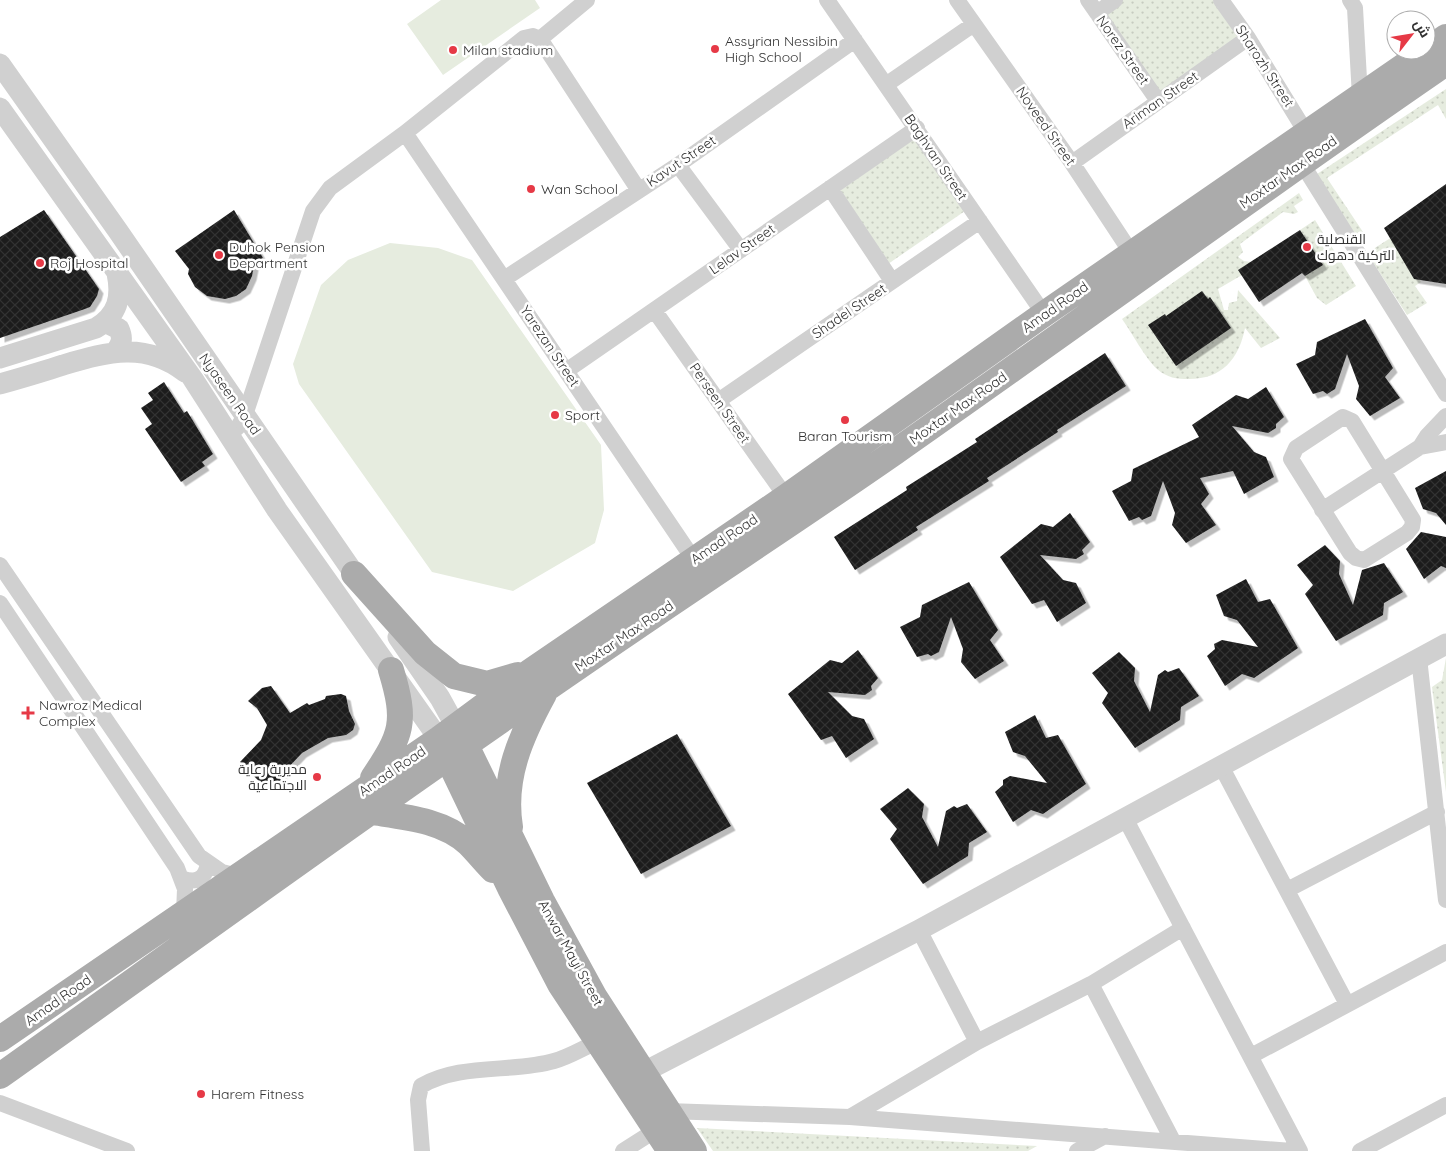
<svg xmlns="http://www.w3.org/2000/svg" width="1446" height="1151" viewBox="0 0 1446 1151" font-family="Quicksand,Cairo,sans-serif">
<style>
.garden{fill:url(#garden-dots)}
.pitch{fill:#e6ecdf}
.building{fill:url(#building-cross-hatch);filter:url(#shadow)}
.lines{fill:none;stroke-linecap:round;stroke-linejoin:round}
.minor{stroke:#d0d0d0;stroke-width:16}
.tertiary{stroke:#d0d0d0;stroke-width:21}
.primary{stroke:#ababab;stroke-width:26}
.poi-dot{fill:#e63946;stroke:#fff;stroke-width:2}
.labels{text-anchor:middle;stroke-width:5;stroke-linejoin:round;paint-order:stroke}
.poi-label{font-size:14px;fill:#333;stroke:#fff;text-anchor:start}
.street-label{font-size:14px;fill:#333;stroke:#fff}
</style>
<defs>
<pattern id="garden-dots" width="8" height="8" patternUnits="userSpaceOnUse" patternTransform="scale(1.25)"><rect width="8" height="8" fill="#e6ecdf"/><path d="M2 2h.1M6 6h.1" fill="none" stroke="#c6cbc0" stroke-width="1.8" stroke-linecap="round"/></pattern>
<pattern id="building-cross-hatch" width="8" height="8" patternUnits="userSpaceOnUse" patternTransform="scale(1.25)"><rect width="8" height="8" fill="#1a1a1a"/><path d="M0 0l8 8M0 8l8-8" fill="none" stroke="#333"/></pattern>
<filter id="shadow"><feDropShadow dx="4.5" dy="4.5" stdDeviation="0" flood-color="#0004"/></filter>
</defs>
<rect width="100%" height="100%" fill="#fff"/>
<path class="garden" d="M 1115,0 L 1221,0 L 1248,38 L 1158,101 L 1097,13 Z
M 1446,89 L 1446,119 L 1438,105 L 1327,178 L 1363,232 L 1355,237 L 1314,176 Z
M 915,138 L 965,211 L 888,264 L 838,192 Z
M 1299,193 L 1303,200 L 1294,206 L 1298,212 L 1294,214 L 1283,212 L 1240,244 L 1243,252 L 1238,257 L 1244,261 L 1251,262 L 1242,275 L 1218,289 L 1224,310 L 1228,310 L 1229,303 L 1237,301 L 1238,290 L 1280,338 L 1261,348 L 1245,328 C 1239,359 1222,379 1189,379 C 1177,379 1167,378 1157,369 C 1145,358 1132,333 1122,319 Z
M 1315,220 L 1356,286 L 1326,305 L 1317,298 L 1305,276 L 1321,265 L 1300,230 Z
M 1392,237 L 1421,282 L 1415,286 L 1427,303 L 1407,315 L 1367,253 Z
M 1446,658 L 1446,792 L 1432,687 L 1442,680 Z
M 697,1128 L 1037,1146 L 1028,1151 L 713,1151 Z"/>
<path class="pitch" d="M 441,0 L 535,0 L 540,8 L 443,75 L 407,24 Z
M 390,243 L 438,248 L 472,260 L 601,445 L 604,510 L 595,543 L 513,591 L 432,572 L 299,384 L 293,364 L 321,285 L 348,260 Z"/>
<path class="building" d="M 1446,184 L 1446,284 L 1414,279 L 1384,228 Z
M 44,210 L 99,289 L 97,296 L 90,307 L 82,310 L 0,338 L 0,237 Z
M 234,210 L 263,258 L 254,266 L 252,276 L 246,289 L 236,296 L 225,299 L 207,296 L 195,287 L 188,274 L 189,269 L 175,251 Z
M 1300,230 L 1323,265 L 1305,276 L 1302,273 L 1259,302 L 1238,270 Z
M 1202,291 L 1208,299 L 1210,297 L 1231,328 L 1176,366 L 1148,325 L 1165,314 L 1166,316 Z
M 1365,319 L 1393,368 L 1385,377 L 1400,398 L 1370,416 L 1356,399 L 1359,386 L 1347,354 L 1335,389 L 1327,394 L 1323,391 L 1313,394 L 1296,364 L 1315,355 L 1317,342 Z
M 1105,353 L 1126,386 L 1057,430 L 1058,432 L 987,478 L 989,481 L 916,527 L 918,530 L 855,570 L 834,537 L 907,490 L 906,487 L 977,442 L 975,439 Z
M 164,382 L 184,413 L 187,411 L 213,454 L 202,462 L 205,466 L 181,482 L 145,429 L 152,424 L 141,408 L 153,400 L 148,393 Z
M 1266,387 L 1284,417 L 1276,424 L 1276,428 L 1268,433 L 1232,426 L 1254,452 L 1266,457 L 1274,477 L 1244,494 L 1233,471 L 1200,478 L 1209,494 L 1201,504 L 1216,525 L 1186,543 L 1172,525 L 1175,513 L 1163,481 L 1151,516 L 1142,520 L 1139,517 L 1129,521 L 1112,491 L 1131,481 L 1133,469 L 1199,437 L 1192,425 L 1236,395 L 1248,399 Z
M 1446,471 L 1446,525 L 1436,513 L 1423,509 L 1415,488 Z
M 1070,513 L 1090,542 L 1082,550 L 1084,554 L 1076,559 L 1040,555 L 1063,580 L 1076,583 L 1086,603 L 1057,622 L 1044,600 L 1032,604 L 1000,557 L 1041,524 L 1053,527 Z
M 1421,532 L 1446,537 L 1446,568 L 1441,566 L 1424,579 L 1406,549 Z
M 1325,545 L 1340,561 L 1339,574 L 1353,605 L 1362,570 L 1384,563 L 1403,592 L 1384,603 L 1383,615 L 1336,641 L 1305,594 L 1313,585 L 1297,565 Z
M 1246,579 L 1258,602 L 1270,599 L 1298,648 L 1254,678 L 1242,674 L 1225,686 L 1207,656 L 1215,649 L 1214,644 L 1222,640 L 1258,647 L 1237,620 L 1224,616 L 1216,595 Z
M 969,582 L 998,630 L 990,640 L 1004,661 L 975,679 L 961,662 L 963,649 L 951,617 L 939,652 L 931,656 L 928,654 L 917,657 L 900,627 L 920,617 L 922,605 Z
M 858,650 L 878,678 L 871,686 L 872,690 L 865,695 L 828,692 L 852,716 L 864,719 L 874,739 L 846,758 L 832,736 L 821,740 L 788,694 L 830,660 L 842,663 Z
M 1119,652 L 1135,668 L 1134,681 L 1150,712 L 1158,675 L 1165,670 L 1168,672 L 1179,668 L 1199,696 L 1181,707 L 1180,720 L 1135,748 L 1102,703 L 1108,693 L 1092,673 Z
M 271,686 L 290,713 L 307,703 L 309,705 L 325,699 L 326,696 L 341,694 L 346,696 L 349,711 L 355,724 L 353,730 L 346,735 L 328,738 L 302,753 L 284,772 L 280,782 L 271,787 L 260,782 L 240,762 L 261,740 L 267,725 L 257,708 L 248,701 L 262,688 Z
M 1035,715 L 1046,738 L 1058,735 L 1086,784 L 1043,814 L 1031,810 L 1013,822 L 995,792 L 1003,785 L 1003,780 L 1010,776 L 1047,783 L 1025,756 L 1013,752 L 1005,732 Z
M 677,734 L 731,826 L 641,874 L 587,783 Z
M 908,788 L 924,804 L 922,817 L 938,847 L 946,811 L 954,806 L 957,808 L 967,804 L 987,832 L 969,843 L 968,856 L 923,884 L 890,839 L 897,829 L 880,809 Z"/>
<g class="lines">
<path class="minor" d="M 827,0 L 1044,314
M 957,0 L 1072,163 L 1132,254
M 1088,0 L 1158,101
M 1221,0 L 1248,38 L 1307,134
M 1350,0 L 1355,8 L 1360,97
M 1097,13 L 1115,0
M 540,39 L 587,0
M 887,84 L 974,24
M 405,133 L 694,560
M 1301,162 L 1446,394
M 1072,163 L 1248,38
M 678,165 L 741,250
M 830,188 L 892,281
M 504,279 L 678,165 L 855,40
M 654,310 L 786,497
M 566,371 L 917,128
M 718,401 L 980,221
M 1343,417 L 1352,421 L 1413,520 L 1412,527 L 1407,533 L 1364,560 L 1356,558 L 1350,553 L 1291,459 L 1296,448 Z
M 230,434 L 238,427 L 245,415 L 313,211 L 330,188 L 405,133 L 524,38 L 533,36 L 540,39 L 638,189
M 1420,447 L 1427,436 L 1446,416
M 1322,510 L 1420,447 L 1446,442
M 0,565 L 199,856 L 222,872 L 238,876
M 0,603 L 177,868 L 185,889 L 184,913
M 1419,658 L 1446,900
M 1221,766 L 1347,1004
M 1125,818 L 1300,1151
M 182,878 C 196,884 205,879 208,864
M 1287,890 L 1437,812
M 919,930 L 977,1042
M 1091,984 L 1173,1141
M 1251,1056 L 1446,952
M 0,1103 L 127,1151
M 667,1111 L 850,1117 L 1292,1151
M 850,1117 L 977,1042 L 1091,984 L 1183,928
M 422,1151 L 418,1100 L 421,1086 C 460,1063 512,1073 554,1061 C 569,1057 583,1048 597,1042
M 623,1151 L 656,1130
M 1077,1151 L 1105,1136
M 1360,1151 L 1446,1105"/>
<path class="tertiary" d="M 0,64 L 118,231 L 364,588
M 0,108 L 193,379 L 277,510 L 439,739
M 105,322 L 119,329 C 123,338 122,343 116,351
M 0,358 L 96,328 C 118,315 122,297 117,273
M 0,384 C 21,378 42,372 63,365 C 108,352 145,341 185,372
M 398,637 L 440,698 L 456,727
M 642,1073 L 919,930 L 1446,644"/>
<path class="primary" d="M 354,574 L 425,653 L 454,676 L 487,684 L 518,675
M 458,729 L 542,901 L 594,996 L 694,1151
M 440,742 L 510,888 L 560,984 L 670,1151
M 373,778 C 402,734 407,723 391,670
M 372,812 C 405,817 443,820 469,844 C 477,852 485,862 493,870
M 510,827 C 502,778 521,736 544,694
M 0,1039 L 439,739 L 531,671 L 786,497 L 1044,314 L 1446,37
M 0,1076 C 205,930 408,783 616,641 C 709,577 803,516 895,452 C 1079,323 1261,190 1446,63"/>
</g>
<g class="poi-dot">
<circle cx="715" cy="49" r="5"/>
<circle cx="453" cy="50" r="5"/>
<circle cx="531" cy="189" r="5"/>
<circle cx="1307" cy="247" r="5"/>
<circle cx="219" cy="255" r="5"/>
<circle cx="40" cy="263" r="5"/>
<circle cx="555" cy="415" r="5"/>
<circle cx="845" cy="420" r="5"/>
<path d="M25.5 705.5h5v5h5v5h-5v5h-5v-5h-5v-5h5z"/>
<circle cx="317" cy="777" r="5"/>
<circle cx="201" cy="1094" r="5"/>
</g>
<g class="labels">
<g class="poi-label">
<text x="725" y="46">Assyrian Nessibin<tspan x="725" dy="16">High School</tspan></text>
<text x="463" y="55">Milan stadium</text>
<text x="541" y="194">Wan School</text>
<text x="1317" y="244">القنصلية<tspan x="1317" dy="16">التركية دهوك</tspan></text>
<text x="229" y="252">Duhok Pension<tspan x="229" dy="16">Department</tspan></text>
<text x="50" y="268">Roj Hospital</text>
<text x="565" y="420">Sport</text>
<text x="845" y="441" text-anchor="middle">Baran Tourism</text>
<text x="39" y="710">Nawroz Medical<tspan x="39" dy="16">Complex</tspan></text>
<text x="307" y="774" text-anchor="end">مديرية رعاية<tspan x="307" dy="16">الاجتماعية</tspan></text>
<text x="211" y="1099">Harem Fitness</text>
</g>
<g class="street-label">
<text transform="translate(1123 50) rotate(55)" y="5">Norez Street</text>
<text transform="translate(1265 66) rotate(57)" y="5">Sharozh Street</text>
<text transform="translate(1160 100) rotate(-35)" y="5">Ariman Street</text>
<text transform="translate(1046 126) rotate(55)" y="5">Noveed Street</text>
<text transform="translate(936 157) rotate(56)" y="5">Baghvan Street</text>
<text transform="translate(681 161) rotate(-34)" y="5">Kavut Street</text>
<text transform="translate(1288 172) rotate(-35)" y="5">Moxtar Max Road</text>
<text transform="translate(742 249) rotate(-35)" y="5">Lelav Street</text>
<text transform="translate(1055 307) rotate(-35)" y="5">Amad Road</text>
<text transform="translate(849 311) rotate(-34)" y="5">Shadel Street</text>
<text transform="translate(550 346) rotate(56)" y="5">Yarezan Street</text>
<text transform="translate(230 394) rotate(55)" y="5">Nyaseen Road</text>
<text transform="translate(720 403) rotate(55)" y="5">Perseen Street</text>
<text transform="translate(958 408) rotate(-35)" y="5">Moxtar Max Road</text>
<text transform="translate(724 539) rotate(-34)" y="5">Amad Road</text>
<text transform="translate(624 636) rotate(-34)" y="5">Moxtar Max Road</text>
<text transform="translate(392 771) rotate(-34)" y="5">Amad Road</text>
<text transform="translate(571 953) rotate(61)" y="5">Anwar Mayi Street</text>
<text transform="translate(58 1000) rotate(-35)" y="5">Amad Road</text>
</g>
</g>
<g transform="translate(1411 35) rotate(59)"><circle r="24" fill="#ffffff" stroke="#adadad"/>
<path d="M0-4L9 19L0 12L-9 19Z" fill="#e63946"/>
<text y="-8" font-size="14" font-weight="bold" text-anchor="middle" fill="#333333">ش</text>
</g>
</svg>
